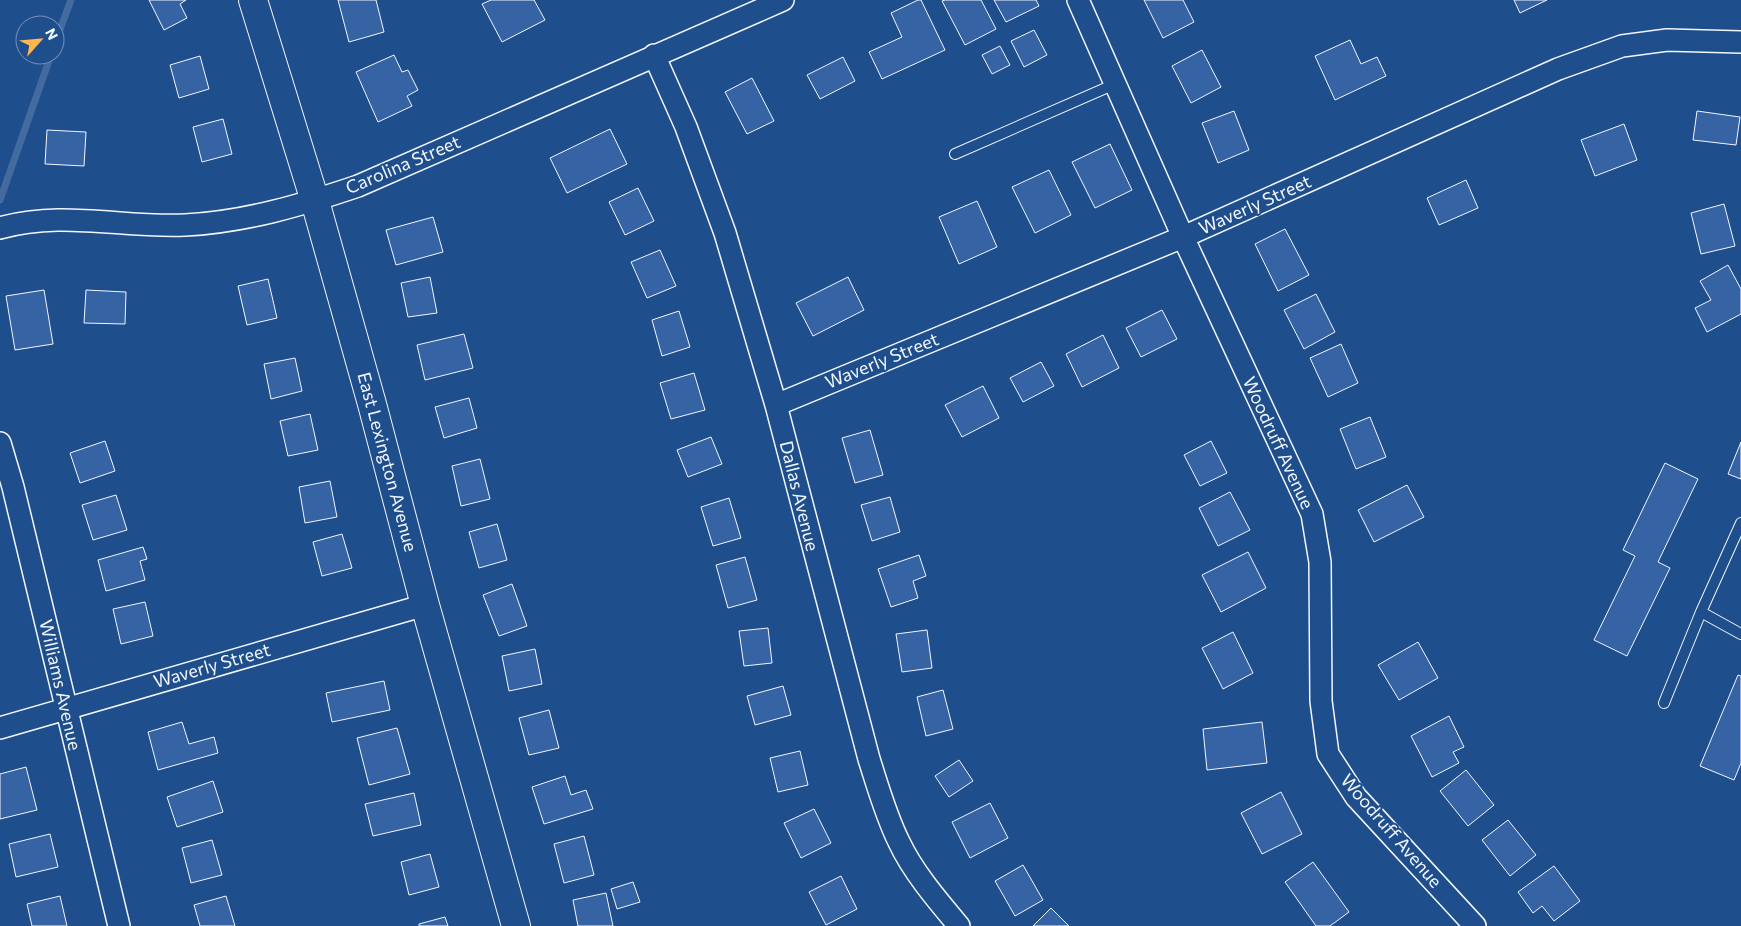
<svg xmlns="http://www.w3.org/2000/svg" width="1741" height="926" viewBox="0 0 1741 926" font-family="Commissioner,sans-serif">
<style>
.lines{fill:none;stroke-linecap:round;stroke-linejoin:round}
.stream{stroke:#446ba0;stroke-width:7}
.building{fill:#3563a3;stroke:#f2f6ff}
.lane-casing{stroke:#f2f6ff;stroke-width:12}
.street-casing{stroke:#f2f6ff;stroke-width:24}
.secondary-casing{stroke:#f2f6ff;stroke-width:30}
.lane{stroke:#1f4e8c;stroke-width:10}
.street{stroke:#1f4e8c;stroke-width:21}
.secondary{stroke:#1f4e8c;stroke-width:28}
.labels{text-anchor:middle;stroke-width:4;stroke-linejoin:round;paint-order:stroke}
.street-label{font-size:18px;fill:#f2f6ff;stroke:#1f4e8c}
</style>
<rect width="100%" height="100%" fill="#1f4e8c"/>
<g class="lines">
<path class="stream" d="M 55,43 L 71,0
M 0,200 L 51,55"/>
</g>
<path class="building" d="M 149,0 L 186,0 L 180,4 L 187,18 L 164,30 Z
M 338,0 L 376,0 L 384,32 L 349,42 Z
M 491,0 L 534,0 L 545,20 L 502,42 L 482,4 Z
M 918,0 L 921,0 L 945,50 L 882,79 L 869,52 L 902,37 L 891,13 Z
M 945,0 L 981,0 L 996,29 L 965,45 L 942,1 Z
M 994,0 L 1036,0 L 1039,6 L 1006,22 Z
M 1144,0 L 1183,0 L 1194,22 L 1163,38 Z
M 1514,0 L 1547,0 L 1520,13 Z
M 1034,30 L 1047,55 L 1024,67 L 1011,41 Z
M 1350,40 L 1361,64 L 1377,57 L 1386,76 L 1335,100 L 1315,56 Z
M 1000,46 L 1010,65 L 992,74 L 982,55 Z
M 1202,50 L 1221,87 L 1191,103 L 1172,66 Z
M 394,55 L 402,72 L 408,70 L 418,90 L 407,96 L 412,106 L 378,122 L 356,72 Z
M 200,56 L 209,89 L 179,98 L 170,65 Z
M 843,57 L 855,81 L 820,99 L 807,75 Z
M 752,78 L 774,121 L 747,134 L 725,92 Z
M 1234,111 L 1249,150 L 1218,163 L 1202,123 Z
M 1697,111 L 1740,117 L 1736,145 L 1693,140 Z
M 223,119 L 232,154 L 202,162 L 193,127 Z
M 1624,124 L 1637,160 L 1595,176 L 1581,140 Z
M 610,129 L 627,164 L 567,193 L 550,158 Z
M 47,130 L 86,132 L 84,166 L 45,164 Z
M 1110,144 L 1132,190 L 1095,208 L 1072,162 Z
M 1049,170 L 1071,215 L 1035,233 L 1012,187 Z
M 1466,180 L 1478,208 L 1439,225 L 1427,198 Z
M 638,188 L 654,221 L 625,235 L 609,202 Z
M 977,201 L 997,247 L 959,264 L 939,217 Z
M 1724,204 L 1735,246 L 1701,254 L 1691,213 Z
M 433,217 L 443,252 L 396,265 L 386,230 Z
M 1285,229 L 1309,275 L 1278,291 L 1255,244 Z
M 660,250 L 676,286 L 647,298 L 631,262 Z
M 1728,265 L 1741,289 L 1741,314 L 1707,332 L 1695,308 L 1711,300 L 1700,281 Z
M 430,277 L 437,313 L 408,317 L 401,283 Z
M 848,277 L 864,310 L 813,336 L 796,303 Z
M 268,279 L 277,318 L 247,325 L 238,286 Z
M 44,290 L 53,344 L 15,350 L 6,296 Z
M 86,290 L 126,292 L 125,324 L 84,323 Z
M 1316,294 L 1335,332 L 1304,349 L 1284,310 Z
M 1162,310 L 1177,339 L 1141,357 L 1126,328 Z
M 679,311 L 690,347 L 662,356 L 652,320 Z
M 464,334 L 473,368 L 425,380 L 417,345 Z
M 1103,335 L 1119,368 L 1082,387 L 1066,354 Z
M 1341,344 L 1358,383 L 1328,397 L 1310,358 Z
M 295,358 L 302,391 L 271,399 L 264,364 Z
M 1041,362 L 1054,386 L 1023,402 L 1010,378 Z
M 694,373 L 705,410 L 671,419 L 660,383 Z
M 983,386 L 999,418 L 962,437 L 945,405 Z
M 469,398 L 477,428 L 444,438 L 435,407 Z
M 310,414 L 318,450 L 288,456 L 280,421 Z
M 1370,417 L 1386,457 L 1356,469 L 1340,429 Z
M 870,430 L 883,475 L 855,483 L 842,438 Z
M 711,437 L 722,464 L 688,477 L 677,450 Z
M 105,441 L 115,471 L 80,483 L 70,453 Z
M 1211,441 L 1227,473 L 1200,486 L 1184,455 Z
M 1741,442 L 1741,479 L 1728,474 Z
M 480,459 L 490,499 L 461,506 L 452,466 Z
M 1665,463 L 1698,479 L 1658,562 L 1670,568 L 1627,656 L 1594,640 L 1635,556 L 1623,550 Z
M 330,481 L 337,517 L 305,523 L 299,487 Z
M 1407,485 L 1424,517 L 1374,542 L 1358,510 Z
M 1230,492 L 1250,530 L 1218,546 L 1199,508 Z
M 116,495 L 127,530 L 93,540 L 82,505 Z
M 890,497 L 900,532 L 872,541 L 861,505 Z
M 729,498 L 741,538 L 713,546 L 701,507 Z
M 497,524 L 507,560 L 479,568 L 469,532 Z
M 342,534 L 352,568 L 322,576 L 313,542 Z
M 143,547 L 147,559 L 140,561 L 145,580 L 106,591 L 98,560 Z
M 1248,552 L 1266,588 L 1221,612 L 1202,575 Z
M 919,555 L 926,576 L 913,581 L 918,598 L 891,607 L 878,569 Z
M 745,557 L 757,600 L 728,608 L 716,565 Z
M 512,584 L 527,626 L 499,636 L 483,595 Z
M 145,602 L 153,636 L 121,644 L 113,609 Z
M 768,628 L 772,663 L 744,666 L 739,631 Z
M 927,630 L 932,668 L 902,672 L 896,634 Z
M 1233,632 L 1253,673 L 1223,689 L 1202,648 Z
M 1418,642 L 1438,678 L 1399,700 L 1378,665 Z
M 535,649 L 542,684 L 509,691 L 502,656 Z
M 1738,675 L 1741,676 L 1741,763 L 1734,780 L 1700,766 Z
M 384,681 L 390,710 L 332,722 L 326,693 Z
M 783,686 L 791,715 L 755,725 L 747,696 Z
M 943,690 L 953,729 L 926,736 L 917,697 Z
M 549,710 L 559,748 L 529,755 L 519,718 Z
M 1449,716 L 1464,747 L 1453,752 L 1459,763 L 1432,777 L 1411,736 Z
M 182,722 L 189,744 L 214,737 L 218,753 L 158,770 L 148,732 Z
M 1262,722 L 1267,763 L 1207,770 L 1203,729 Z
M 397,728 L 410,774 L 369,785 L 357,738 Z
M 800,751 L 808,785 L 778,792 L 770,758 Z
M 959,760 L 973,781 L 949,797 L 935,776 Z
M 26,767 L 37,810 L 0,819 L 0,774 Z
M 1466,770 L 1494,805 L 1468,826 L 1440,791 Z
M 565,776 L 571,795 L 586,790 L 593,809 L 544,824 L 532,787 Z
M 213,781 L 223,812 L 177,827 L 167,797 Z
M 1281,792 L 1302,834 L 1262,854 L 1241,813 Z
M 414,793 L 421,825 L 373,836 L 365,804 Z
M 990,803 L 1008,838 L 970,858 L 952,822 Z
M 814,809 L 831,843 L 801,858 L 784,823 Z
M 1508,820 L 1536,855 L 1510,876 L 1482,840 Z
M 50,834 L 58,867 L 16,877 L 9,844 Z
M 584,836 L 594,875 L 564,883 L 554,844 Z
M 212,840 L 222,875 L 191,883 L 182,848 Z
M 430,854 L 439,887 L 409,895 L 401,862 Z
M 1313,862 L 1349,912 L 1330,926 L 1316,926 L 1285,882 Z
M 1023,865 L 1043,900 L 1015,916 L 995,881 Z
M 1554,866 L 1580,901 L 1554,921 L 1542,906 L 1533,913 L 1518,892 Z
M 841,876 L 857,909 L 826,925 L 809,892 Z
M 633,882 L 640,902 L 617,909 L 611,889 Z
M 606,893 L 613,926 L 578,926 L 573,900 Z
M 60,896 L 67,926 L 32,926 L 27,904 Z
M 226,896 L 235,926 L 200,926 L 194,905 Z
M 1051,908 L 1069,926 L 1033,926 Z
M 445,917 L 448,926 L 419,926 L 419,924 Z"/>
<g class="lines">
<defs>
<path id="lane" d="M 955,154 L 1115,84
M 1741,523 L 1701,612 L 1741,634
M 1664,703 L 1701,612"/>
<path id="street" d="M 1078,0 L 1183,237 L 1312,514 L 1320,562 L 1321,701 L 1328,754 L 1356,797 L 1475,926
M 654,55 L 686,127 L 725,233 L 776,405 L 869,759 C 878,787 886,816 899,842 C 913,872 938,901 959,926
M 0,228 C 61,210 123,228 185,225 C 245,222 302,205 358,186 L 783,0
M 776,405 L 1183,237 L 1558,69 L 1622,46 L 1667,40 L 1741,42
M 0,443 L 13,487 L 119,926
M 0,728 L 425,605"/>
<path id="secondary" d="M 253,0 L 315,201 L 372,404 L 425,605 L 516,926"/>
</defs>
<use href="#lane" class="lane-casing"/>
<use href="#street" class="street-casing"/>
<use href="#secondary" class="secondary-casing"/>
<use href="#lane" class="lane"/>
<use href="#street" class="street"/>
<use href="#secondary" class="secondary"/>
</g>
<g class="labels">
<g class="street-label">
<text transform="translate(403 165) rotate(-23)" y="6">Carolina Street</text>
<text transform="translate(1255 205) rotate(-24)" y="6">Waverly Street</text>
<text transform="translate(882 361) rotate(-22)" y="6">Waverly Street</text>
<text transform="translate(1278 443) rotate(65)" y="6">Woodruff Avenue</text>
<text transform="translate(387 462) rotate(75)" y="6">East Lexington Avenue</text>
<text transform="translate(799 496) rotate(76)" y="6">Dallas Avenue</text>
<text transform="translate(212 666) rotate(-16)" y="6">Waverly Street</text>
<text transform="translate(60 685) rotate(77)" y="6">Williams Avenue</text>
<text transform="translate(1391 831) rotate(49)" y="6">Woodruff Avenue</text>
</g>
</g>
<g transform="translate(40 40) rotate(63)"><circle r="24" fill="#1f4e8c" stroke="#7391ba"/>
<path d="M0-4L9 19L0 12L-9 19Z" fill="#ffb74d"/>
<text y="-8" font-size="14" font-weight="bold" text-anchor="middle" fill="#f2f6ff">N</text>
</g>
</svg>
